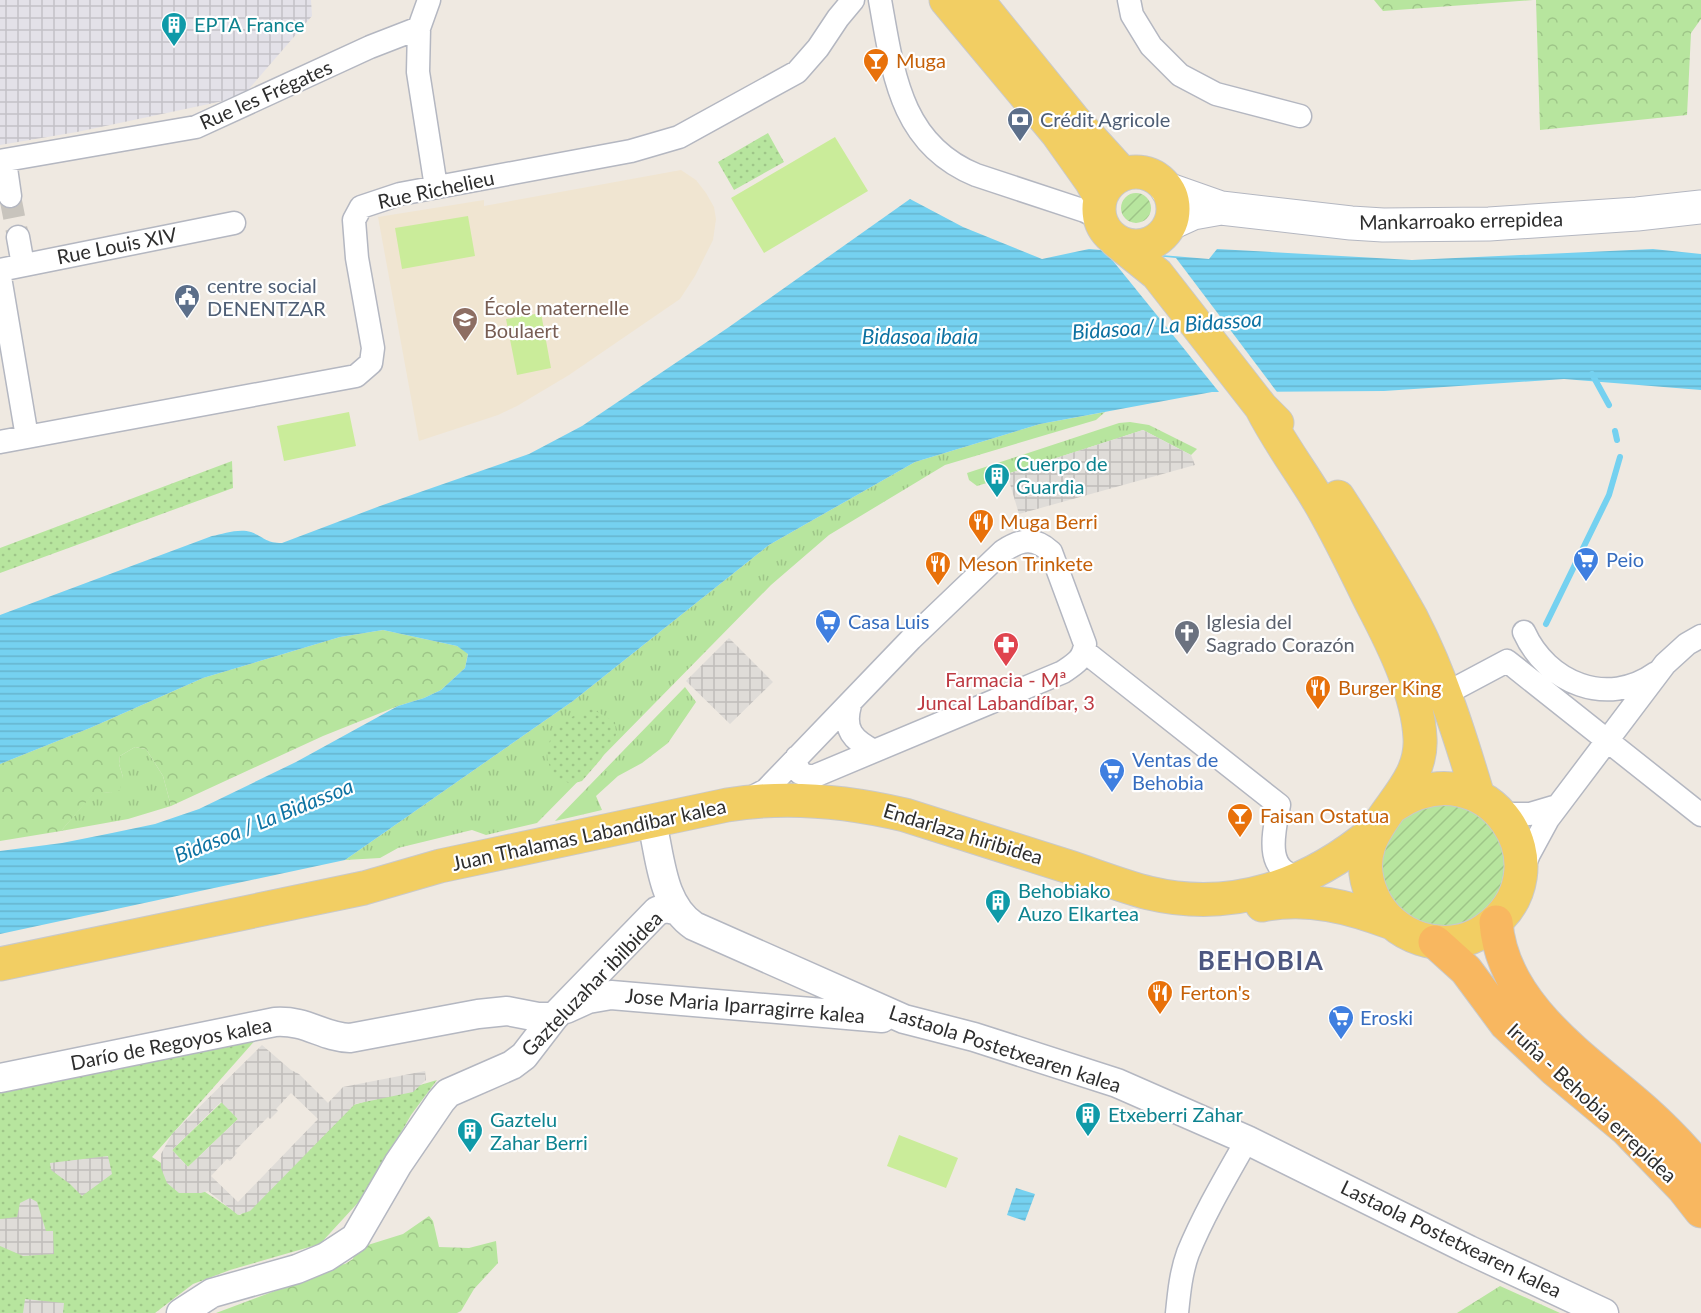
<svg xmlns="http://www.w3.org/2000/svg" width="1701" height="1313" viewBox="0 0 1701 1313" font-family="Lato,sans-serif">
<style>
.industrial{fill:url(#industrial-grid)}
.education{fill:#f0e5d1}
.grass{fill:url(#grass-tufts)}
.forest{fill:url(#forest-crowns)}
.park{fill:url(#park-dots)}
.garden{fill:url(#garden-furrows)}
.pitch{fill:#caec9a}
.plaza{fill:url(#plaza-grid);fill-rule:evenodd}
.water{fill:url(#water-rules)}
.pier{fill:#efe9e1}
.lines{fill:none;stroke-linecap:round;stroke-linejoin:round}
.stream{stroke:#75d1f0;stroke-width:6}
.minor-tunnel{stroke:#c8c4bd;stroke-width:22;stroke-dasharray:22 11;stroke-linecap:butt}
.minor-casing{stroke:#b4b7c1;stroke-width:25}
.tertiary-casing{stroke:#b4b7c1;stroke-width:31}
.secondary-casing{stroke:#b4b7c1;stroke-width:35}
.primary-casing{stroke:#c9c9c9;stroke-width:35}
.trunk-casing{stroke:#c9c9c9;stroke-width:35}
.minor{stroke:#fff;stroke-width:22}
.tertiary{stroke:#fff;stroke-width:28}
.secondary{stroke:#fff;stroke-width:33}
.primary{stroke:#f2ce63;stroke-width:33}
.trunk{stroke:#f8b760;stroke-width:33}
.labels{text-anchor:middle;stroke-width:4.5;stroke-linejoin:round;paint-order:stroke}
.culture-label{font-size:20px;fill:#0d838f;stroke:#fff;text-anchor:start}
.food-label{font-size:20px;fill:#c56008;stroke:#fff;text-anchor:start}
.street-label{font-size:20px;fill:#2e2e2e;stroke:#fff}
.service-label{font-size:20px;fill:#4e5e75;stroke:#fff;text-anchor:start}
.education-label{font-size:20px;fill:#785e54;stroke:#fff;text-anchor:start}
.shop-label{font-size:20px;fill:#366cbe;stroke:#fff;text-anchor:start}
.worship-label{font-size:20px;fill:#5b616d;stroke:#fff;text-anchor:start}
.health-label{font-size:20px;fill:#be3a42;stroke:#fff}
.water-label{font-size:21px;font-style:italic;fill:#0d72a2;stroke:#fff}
.district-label{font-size:26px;font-weight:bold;letter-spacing:1.5px;fill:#4d5780;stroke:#fff}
</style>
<defs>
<pattern id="industrial-grid" width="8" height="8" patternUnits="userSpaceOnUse" patternTransform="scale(1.5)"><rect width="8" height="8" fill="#e3e1e8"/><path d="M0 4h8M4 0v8" fill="none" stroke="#c3c1c7"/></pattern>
<pattern id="grass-tufts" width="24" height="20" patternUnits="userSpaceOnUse" patternTransform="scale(1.5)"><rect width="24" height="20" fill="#b7e59e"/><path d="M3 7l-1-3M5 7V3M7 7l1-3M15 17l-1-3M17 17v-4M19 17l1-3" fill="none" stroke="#9ec588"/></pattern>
<pattern id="forest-crowns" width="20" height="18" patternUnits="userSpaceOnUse" patternTransform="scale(1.5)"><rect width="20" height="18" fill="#b7e59e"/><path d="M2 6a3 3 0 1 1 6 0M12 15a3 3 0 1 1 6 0" fill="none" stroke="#9ec588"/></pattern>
<pattern id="park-dots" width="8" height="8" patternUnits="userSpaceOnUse" patternTransform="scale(1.5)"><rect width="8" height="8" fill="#b7e59e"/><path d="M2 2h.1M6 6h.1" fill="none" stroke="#9ec588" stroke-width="1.8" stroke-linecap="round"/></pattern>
<pattern id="garden-furrows" width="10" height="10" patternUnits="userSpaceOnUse" patternTransform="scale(1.5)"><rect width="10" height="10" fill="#b7e59e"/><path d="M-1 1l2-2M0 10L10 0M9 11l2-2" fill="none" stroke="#9ec588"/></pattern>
<pattern id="plaza-grid" width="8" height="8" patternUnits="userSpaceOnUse" patternTransform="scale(1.5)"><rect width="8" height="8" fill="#dfdcd8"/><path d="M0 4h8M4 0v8" fill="none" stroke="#c0bdba"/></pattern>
<pattern id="water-rules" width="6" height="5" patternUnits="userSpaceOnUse" patternTransform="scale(1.5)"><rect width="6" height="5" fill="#75d1f0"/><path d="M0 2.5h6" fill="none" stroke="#66b4ce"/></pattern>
</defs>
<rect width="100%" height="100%" fill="#efe9e1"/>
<path class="industrial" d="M 0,0 L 311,0 L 312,16 L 242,97 L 77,132 L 0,145 Z"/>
<path class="education" d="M 681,170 L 696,180 L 706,193 L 714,207 L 716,219 L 713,240 L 695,276 L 680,299 L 569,375 L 517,406 L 498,415 L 419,441 L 378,217 L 484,200 L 484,206 Z"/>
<path class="grass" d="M 1105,412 L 1096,420 L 945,465 L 829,535 L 771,585 L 537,823 L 486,835 L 472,830 L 398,848 L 380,858 L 345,860 L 573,701 L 769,545 L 915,462 L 1040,424 Z
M 1130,422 L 1149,425 L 1197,449 L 1191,455 L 1143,430 L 1007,474 L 1006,477 L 977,486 L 969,480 L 967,473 L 1119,423 Z
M 685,687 L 696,702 L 668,743 L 642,763 L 618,776 L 596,796 L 602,810 L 555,821 Z
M 135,747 L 146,749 L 163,776 L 171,806 L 128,819 L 61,831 L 95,791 L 111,793 L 123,777 L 119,764 L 120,756 Z"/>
<path class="forest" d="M 1374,0 L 1533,0 L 1383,11 Z
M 1536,0 L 1701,0 L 1701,19 L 1691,33 L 1687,115 L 1540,130 Z
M 383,630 L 457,646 L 468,653 L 465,668 L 441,690 L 424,698 L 398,706 L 323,736 L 171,806 L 163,776 L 146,749 L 135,747 L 120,756 L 119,764 L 123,777 L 120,790 L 111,793 L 95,792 L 61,831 L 0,841 L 0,764 L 90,728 L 203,678 L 340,637 Z
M 429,1216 L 433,1221 L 439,1247 L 469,1248 L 496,1241 L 498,1263 L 474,1289 L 461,1311 L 457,1313 L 216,1313 L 288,1286 L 324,1267 L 345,1264 L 353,1259 L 355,1249 L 403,1234 Z
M 1500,1286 L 1560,1313 L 1457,1313 Z"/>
<path class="park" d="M 768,133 L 784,162 L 734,190 L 718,162 Z
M 232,461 L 233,488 L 0,573 L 0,548 Z
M 592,709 L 615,722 L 616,735 L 601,759 L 582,781 L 571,784 C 567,782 558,779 554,775 C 554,775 551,767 550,767 C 538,739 567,714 592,709 Z
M 258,1037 L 152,1157 L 240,1215 L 350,1106 L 437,1080 L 411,1115 L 366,1194 L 320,1244 L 230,1270 L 193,1284 L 155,1313 L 0,1313 L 0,1088 Z
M 222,1102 L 238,1119 L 188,1167 L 172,1150 Z"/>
<path class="garden" d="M1121 208a15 15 0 1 1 30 0a15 15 0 1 1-30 0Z
M1382 865a61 61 0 1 1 122 0a61 61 0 1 1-122 0Z"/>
<path class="pitch" d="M 835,137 L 868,191 L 764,253 L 731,198 Z
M 468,216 L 475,256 L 402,269 L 395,228 Z
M 541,313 L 551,368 L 517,375 L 506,319 Z
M 349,412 L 356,446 L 284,461 L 277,426 Z
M 899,1135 L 958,1158 L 946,1188 L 887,1166 Z"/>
<path class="plaza" d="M 1143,430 L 1191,455 L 1195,465 L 1019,514 L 1007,474 Z
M 729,638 L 773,682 L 730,724 L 686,681 Z
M 262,1045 L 291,1070 L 299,1074 L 328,1103 L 343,1087 L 425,1071 L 426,1080 L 413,1092 L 355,1104 L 250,1211 L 238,1215 L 208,1191 L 201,1193 L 179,1193 L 167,1183 L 161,1168 L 161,1154 L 172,1134 ZM 291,1093 L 318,1119 L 238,1202 L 211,1176 L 227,1159 L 230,1161 L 237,1153 L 235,1151 L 268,1117 L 270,1119 L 278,1111 L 276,1109 ZM 221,1102 L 238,1119 L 188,1167 L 172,1150 Z
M 108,1156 L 112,1174 L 82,1196 L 70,1184 L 51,1170 L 50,1163 Z
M 30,1198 L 37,1202 L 46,1231 L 53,1231 L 54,1254 L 23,1256 L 0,1246 L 0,1219 L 17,1217 L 20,1203 Z
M 25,1299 L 64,1303 L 63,1313 L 23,1313 Z"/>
<path class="water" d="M 910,199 L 963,227 L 1042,259 L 1089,249 L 1209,259 L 1217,249 L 1412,260 L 1653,249 L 1701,254 L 1701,390 L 1564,379 L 1384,391 L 1212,392 L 1040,424 L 915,462 L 769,545 L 573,701 L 345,860 L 0,934 L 0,851 L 62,843 L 112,833 L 155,824 L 199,809 L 296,762 L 398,706 L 424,698 L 441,690 L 465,668 L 468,654 L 457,646 L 383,630 L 340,637 L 203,678 L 90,728 L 0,764 L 0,615 L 212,536 C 223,534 239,528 251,532 C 264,537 266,543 282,543 L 380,506 L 529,454 L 582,426 L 729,327 Z
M 1016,1188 L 1035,1194 L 1025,1221 L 1007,1215 Z"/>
<path class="pier" d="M 1105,251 L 1176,258 L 1277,392 L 1219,392 Z"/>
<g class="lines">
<path class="stream" d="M 1592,374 L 1609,405
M 1615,431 L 1617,440
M 1546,624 L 1609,495 L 1620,457"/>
<path class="minor-tunnel" d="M 10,196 L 18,237"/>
<defs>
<path id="minor" d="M 429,0 L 419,28 L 418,72 L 436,187
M 880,0 C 893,72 900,144 976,175 L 1085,211 L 1099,218
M 1129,0 L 1132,15 L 1151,46 L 1180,75 L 1216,94 L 1300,116
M 0,161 L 196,127 L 370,47 L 419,28
M 5,161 L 10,196
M 18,237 L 23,265
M 0,270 L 234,223
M 0,277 L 27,437
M 0,442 L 356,376 L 371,363 L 373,348 L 357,258 L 354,220 L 361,207 L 400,194 L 631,151 L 679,137 L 797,72 L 818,48 L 838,18 L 853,0
M 1524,632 C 1547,683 1607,708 1656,673
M 1084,651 L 1279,805 C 1274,832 1262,875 1304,877
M 1445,694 L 1507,661 L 1701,815
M 850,705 C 843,730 853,740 874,751
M 747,800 L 766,790 L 911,639 L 1003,551 C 1022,539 1034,537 1051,552 L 1085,644 C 1084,659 1075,664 1063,672 L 817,775 L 811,777 L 800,773 L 796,763 L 797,757
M 1501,814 L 1530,814 L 1557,806
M 1522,871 L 1529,854 L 1548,819 L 1665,664 L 1687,644 L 1701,636
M 1177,1313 C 1179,1293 1181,1272 1188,1253 C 1204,1214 1226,1177 1247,1140"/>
<path id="tertiary" d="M 654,832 C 661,865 664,906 694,926 L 904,1019 L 974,1037 L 1117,1083 L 1247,1140 L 1469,1250 L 1604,1313
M 566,1009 L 588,999 L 611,995 L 882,1018
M 0,1078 L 275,1022 C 307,1020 322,1037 350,1038 L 478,1014 L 507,1011 L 538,1017 L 554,1017
M 181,1313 L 212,1293 L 297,1269 L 326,1257 L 355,1238 L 398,1164 L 441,1101 L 448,1093 L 512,1065 L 524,1056 L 554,1017 L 657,911 L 666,908 L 675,910"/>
<path id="secondary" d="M 1167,189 L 1221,208 L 1351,223 L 1383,225 L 1489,224 L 1637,214 L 1701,207
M 1171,223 L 1193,213 L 1221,208"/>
<path id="primary" d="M 946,0 L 1057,133 L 1091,181 L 1100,197
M 977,0 L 1074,120 L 1123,174
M1099 209a37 37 0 1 1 74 0a37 37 0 1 1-74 0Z
M 1116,241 L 1157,274 L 1261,407 L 1277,423
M 1261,407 C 1277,439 1298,467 1317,498 C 1338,533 1355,570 1373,606 C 1393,644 1418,695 1420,738 C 1424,800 1342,826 1372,895 C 1390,938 1446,957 1485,930 C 1571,871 1488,742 1393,806
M 1338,497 C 1364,537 1389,577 1412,619 C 1441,675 1460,736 1478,796
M 1262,905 C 1308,896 1350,907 1392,923
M 0,964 L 364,888 L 440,866 L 727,805 C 787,795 846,801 905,815 C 959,832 1013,849 1066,866 C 1094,875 1121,886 1149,893 C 1233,913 1310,885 1374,831"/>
<path id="trunk" d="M 1496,922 C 1502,1007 1589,1061 1646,1112 C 1666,1130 1684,1149 1701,1169
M 1435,942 L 1466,970 L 1506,1024 L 1554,1069 L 1626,1129 L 1683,1188 L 1701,1211"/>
</defs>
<use href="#minor" class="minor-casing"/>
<use href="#tertiary" class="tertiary-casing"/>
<use href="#secondary" class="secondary-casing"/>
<use href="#primary" class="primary-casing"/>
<use href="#trunk" class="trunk-casing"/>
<use href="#minor" class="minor"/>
<use href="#tertiary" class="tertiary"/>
<use href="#secondary" class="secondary"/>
<use href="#primary" class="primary"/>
<use href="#trunk" class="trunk"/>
</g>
<defs>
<symbol id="building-pin" viewBox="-11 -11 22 30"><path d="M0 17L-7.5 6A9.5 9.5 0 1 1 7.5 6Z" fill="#0f9aa8" stroke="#fff"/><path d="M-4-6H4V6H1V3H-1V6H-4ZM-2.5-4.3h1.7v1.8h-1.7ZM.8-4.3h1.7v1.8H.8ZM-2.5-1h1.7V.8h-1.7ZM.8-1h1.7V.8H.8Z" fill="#fff"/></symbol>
<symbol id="bar-pin" viewBox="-11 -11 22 30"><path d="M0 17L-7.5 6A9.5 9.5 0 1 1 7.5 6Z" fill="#e8710a" stroke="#fff"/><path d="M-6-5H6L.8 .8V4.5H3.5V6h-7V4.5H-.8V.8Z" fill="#fff"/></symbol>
<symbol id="bank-pin" viewBox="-11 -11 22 30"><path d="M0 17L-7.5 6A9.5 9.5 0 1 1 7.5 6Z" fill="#5c6f8a" stroke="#fff"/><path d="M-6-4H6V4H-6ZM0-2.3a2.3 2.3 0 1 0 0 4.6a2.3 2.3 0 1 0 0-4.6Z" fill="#fff"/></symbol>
<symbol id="civic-pin" viewBox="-11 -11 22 30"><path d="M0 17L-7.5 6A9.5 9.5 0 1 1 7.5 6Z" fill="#5c6f8a" stroke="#fff"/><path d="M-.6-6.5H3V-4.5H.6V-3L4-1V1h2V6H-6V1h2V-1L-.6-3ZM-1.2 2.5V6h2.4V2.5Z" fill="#fff"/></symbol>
<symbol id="school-pin" viewBox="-11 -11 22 30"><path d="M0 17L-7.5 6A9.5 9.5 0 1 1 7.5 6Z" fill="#8d6e63" stroke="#fff"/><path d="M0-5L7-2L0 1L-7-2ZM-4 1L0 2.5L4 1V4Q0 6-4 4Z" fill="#fff"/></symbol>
<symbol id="restaurant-pin" viewBox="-11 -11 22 30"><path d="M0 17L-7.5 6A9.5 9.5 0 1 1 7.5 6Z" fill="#e8710a" stroke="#fff"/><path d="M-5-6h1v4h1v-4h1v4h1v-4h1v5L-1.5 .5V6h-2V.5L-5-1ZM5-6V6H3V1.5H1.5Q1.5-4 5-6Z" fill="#fff"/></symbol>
<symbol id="supermarket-pin" viewBox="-11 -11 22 30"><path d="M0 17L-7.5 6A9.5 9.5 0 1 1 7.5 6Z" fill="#3f7fe0" stroke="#fff"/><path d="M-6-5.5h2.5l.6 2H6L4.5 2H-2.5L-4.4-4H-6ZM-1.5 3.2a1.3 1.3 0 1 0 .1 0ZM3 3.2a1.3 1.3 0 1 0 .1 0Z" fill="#fff"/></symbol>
<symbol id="church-pin" viewBox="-11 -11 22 30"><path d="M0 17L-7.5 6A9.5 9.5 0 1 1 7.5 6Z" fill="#6b7280" stroke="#fff"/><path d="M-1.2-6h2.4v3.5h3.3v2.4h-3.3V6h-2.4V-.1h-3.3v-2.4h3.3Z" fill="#fff"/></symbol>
<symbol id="pharmacy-pin" viewBox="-11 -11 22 30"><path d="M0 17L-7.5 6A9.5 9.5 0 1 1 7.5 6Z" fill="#e0444e" stroke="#fff"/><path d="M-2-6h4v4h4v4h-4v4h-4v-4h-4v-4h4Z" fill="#fff"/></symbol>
</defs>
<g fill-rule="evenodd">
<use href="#building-pin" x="159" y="10" width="30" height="40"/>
<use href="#bar-pin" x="861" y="46" width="30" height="40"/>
<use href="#bank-pin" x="1005" y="105" width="30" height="40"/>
<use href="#civic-pin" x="172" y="282" width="30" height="40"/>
<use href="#school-pin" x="450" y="305" width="30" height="40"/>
<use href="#building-pin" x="982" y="461" width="30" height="40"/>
<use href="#restaurant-pin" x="966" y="507" width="30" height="40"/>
<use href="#supermarket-pin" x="1571" y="545" width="30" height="40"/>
<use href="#restaurant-pin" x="923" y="549" width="30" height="40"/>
<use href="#supermarket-pin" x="813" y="607" width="30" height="40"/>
<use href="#church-pin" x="1172" y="618" width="30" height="40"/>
<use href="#pharmacy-pin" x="991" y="630" width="30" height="40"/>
<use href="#restaurant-pin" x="1303" y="673" width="30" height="40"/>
<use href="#supermarket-pin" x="1097" y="756" width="30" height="40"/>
<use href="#bar-pin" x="1225" y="801" width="30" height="40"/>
<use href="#building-pin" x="983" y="887" width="30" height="40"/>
<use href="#restaurant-pin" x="1145" y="978" width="30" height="40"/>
<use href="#supermarket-pin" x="1326" y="1003" width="30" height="40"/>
<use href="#building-pin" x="1073" y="1100" width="30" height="40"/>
<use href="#building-pin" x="455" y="1116" width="30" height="40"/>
</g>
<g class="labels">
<g class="culture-label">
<text x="194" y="32">EPTA France</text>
<text x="1016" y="471">Cuerpo de<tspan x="1016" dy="23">Guardia</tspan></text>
<text x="1018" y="898">Behobiako<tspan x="1018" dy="23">Auzo Elkartea</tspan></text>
<text x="1108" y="1122">Etxeberri Zahar</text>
<text x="490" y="1127">Gaztelu<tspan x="490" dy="23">Zahar Berri</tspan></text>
</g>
<g class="food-label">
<text x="896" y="68">Muga</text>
<text x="1000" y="529">Muga Berri</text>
<text x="958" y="571">Meson Trinkete</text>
<text x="1338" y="695">Burger King</text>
<text x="1260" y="823">Faisan Ostatua</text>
<text x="1180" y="1000">Ferton's</text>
</g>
<g class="street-label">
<text transform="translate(266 95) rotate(-24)" y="7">Rue les Frégates</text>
<text transform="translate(436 190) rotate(-12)" y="7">Rue Richelieu</text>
<text transform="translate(1461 221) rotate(-1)" y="7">Mankarroako errepidea</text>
<text transform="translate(117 246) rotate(-11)" y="7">Rue Louis XIV</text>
<text transform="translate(963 834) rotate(17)" y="7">Endarlaza hiribidea</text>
<text transform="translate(589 835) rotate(-12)" y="7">Juan Thalamas Labandibar kalea</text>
<text transform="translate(592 984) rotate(-46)" y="7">Gazteluzahar ibilbidea</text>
<text transform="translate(745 1006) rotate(5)" y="7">Jose Maria Iparragirre kalea</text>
<text transform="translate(171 1044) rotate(-11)" y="7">Darío de Regoyos kalea</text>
<text transform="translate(1005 1049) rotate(18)" y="7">Lastaola Postetxearen kalea</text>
<text transform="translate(1592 1103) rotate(43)" y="7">Iruña - Behobia errepidea</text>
<text transform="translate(1451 1239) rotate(26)" y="7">Lastaola Postetxearen kalea</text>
</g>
<g class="service-label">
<text x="1040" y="127">Crédit Agricole</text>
<text x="207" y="293">centre social<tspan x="207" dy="23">DENENTZAR</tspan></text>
</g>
<g class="education-label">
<text x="484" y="315">École maternelle<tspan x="484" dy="23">Boulaert</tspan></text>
</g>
<g class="shop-label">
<text x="1606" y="567">Peio</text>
<text x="848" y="629">Casa Luis</text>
<text x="1132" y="767">Ventas de<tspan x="1132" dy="23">Behobia</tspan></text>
<text x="1360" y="1025">Eroski</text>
</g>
<g class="worship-label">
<text x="1206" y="629">Iglesia del<tspan x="1206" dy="23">Sagrado Corazón</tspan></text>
</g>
<g class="health-label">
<text x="1006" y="687">Farmacia - Mª<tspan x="1006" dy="23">Juncal Labandíbar, 3</tspan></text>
</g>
<g class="water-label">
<text transform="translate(1167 326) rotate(-4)" y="7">Bidasoa / La Bidassoa</text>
<text x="920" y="344">Bidasoa ibaia</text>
<text transform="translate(264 821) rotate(-22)" y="7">Bidasoa / La Bidassoa</text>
</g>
<g class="district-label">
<text x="1261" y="970">BEHOBIA</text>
</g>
</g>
</svg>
